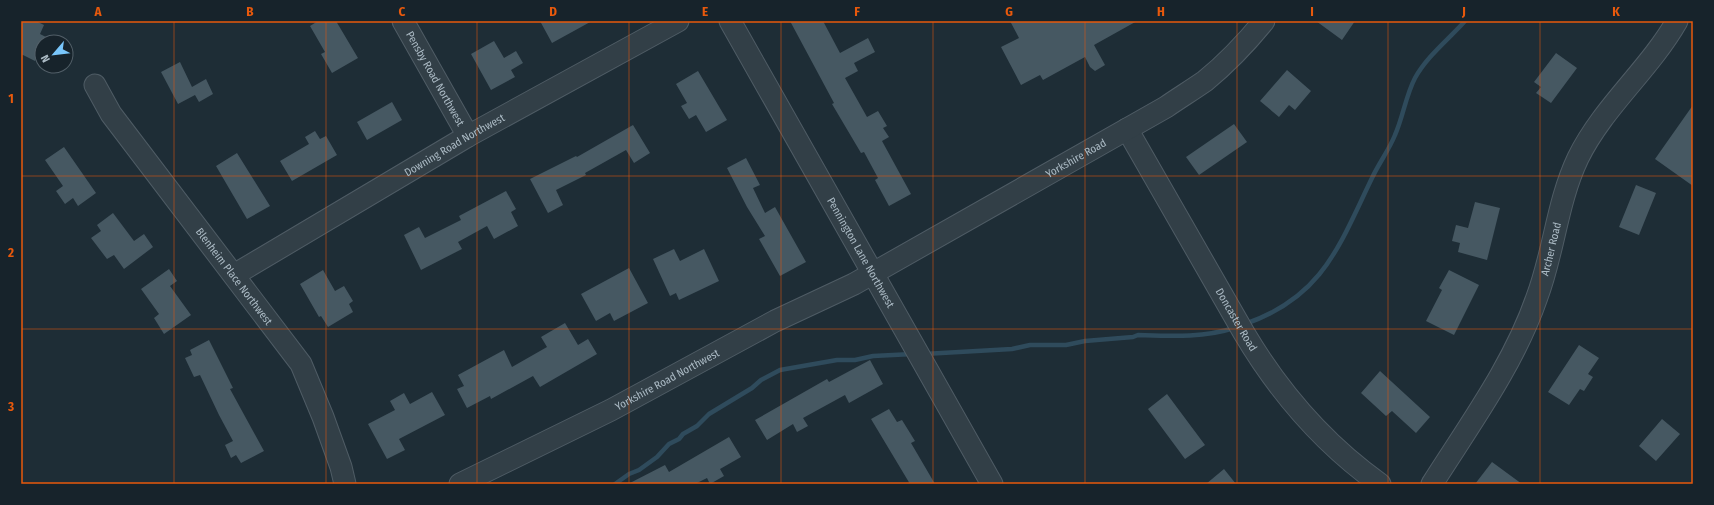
<svg xmlns="http://www.w3.org/2000/svg" width="1714" height="505" viewBox="0 0 1714 505" font-family="'Fira Sans Condensed',sans-serif">
<style>
.lines{fill:none;stroke-linecap:round;stroke-linejoin:round}
.stream{stroke:#2f4b5c;stroke-width:4.5}
.building{fill:#465862}
.minor-casing{stroke:#4f5c65;stroke-width:23}
.minor{stroke:#323f47;stroke-width:21}
.grid{fill:none;stroke:#e8590c;stroke-width:1;stroke-opacity:0.55}
.labels{text-anchor:middle;stroke-width:4;stroke-linejoin:round;paint-order:stroke}
.street-label{font-size:11px;fill:#abbac4;stroke:#17232b}
.neatline{fill:none;stroke:#e8590c;stroke-width:1.5}
.grid-label{font-size:13px;text-anchor:middle;font-weight:bold;fill:#e8590c}
</style>
<rect width="100%" height="100%" fill="#1e2d36"/>
<g class="lines">
<path class="stream" d="M 1245,324 C 1323,297 1339,246 1372,178 C 1379,163 1389,150 1395,135 C 1403,117 1406,95 1415,78 C 1427,56 1449,39 1465,21
M 924,354 L 1012,349 L 1030,345 L 1066,345 L 1085,341 L 1133,337 L 1138,335 C 1170,336 1203,338 1234,328
M 615,484 L 629,474 L 639,470 L 657,457 L 669,444 L 679,439 L 683,434 L 697,426 L 709,414 L 752,388 L 761,380 L 780,370 L 837,360 L 855,360 L 873,356 L 913,354"/>
</g>
<path class="building" d="M 21,21 L 36,21 L 44,25 L 40,34 L 46,37 L 44,42 L 42,42 L 42,45 L 35,61 L 21,54 Z
M 318,21 L 336,21 L 358,58 L 332,73 L 321,54 L 325,52 L 310,26 Z
M 540,21 L 592,21 L 552,43 Z
M 790,21 L 823,21 L 840,53 L 868,38 L 875,52 L 854,63 L 858,71 L 845,78 L 867,117 L 878,111 L 887,126 L 883,128 L 889,137 L 882,141 L 911,194 L 889,206 L 875,180 L 878,178 L 864,152 L 861,153 L 832,104 L 834,103 Z
M 1010,21 L 1137,21 L 1094,45 L 1105,65 L 1095,71 L 1090,67 L 1085,57 L 1043,80 L 1040,75 L 1021,85 L 1001,47 L 1019,38 Z
M 1316,21 L 1355,21 L 1342,40 Z
M 494,41 L 504,58 L 516,51 L 523,63 L 511,70 L 515,77 L 491,90 L 471,54 Z
M 1556,53 L 1577,68 L 1551,103 L 1536,93 L 1541,87 L 1534,82 Z
M 180,62 L 192,87 L 206,79 L 213,94 L 199,102 L 195,95 L 178,104 L 161,72 Z
M 1287,70 L 1311,91 L 1295,110 L 1289,105 L 1279,117 L 1260,101 Z
M 698,71 L 727,120 L 706,132 L 696,115 L 689,119 L 681,106 L 687,103 L 676,84 Z
M 392,102 L 402,120 L 367,140 L 357,122 Z
M 1693,105 L 1693,186 L 1655,159 Z
M 1234,124 L 1247,142 L 1199,175 L 1186,157 Z
M 633,125 L 650,153 L 634,163 L 626,150 L 585,173 L 586,175 L 556,190 L 563,205 L 548,213 L 530,179 L 576,156 L 577,157 Z
M 315,131 L 320,139 L 326,136 L 337,155 L 292,181 L 280,161 L 309,144 L 305,137 Z
M 64,147 L 96,193 L 78,206 L 73,198 L 65,204 L 56,191 L 63,186 L 45,160 Z
M 237,153 L 270,206 L 247,219 L 216,166 Z
M 746,158 L 760,185 L 753,188 L 765,213 L 775,207 L 806,262 L 780,276 L 759,239 L 765,236 L 747,207 L 727,168 Z
M 1636,185 L 1656,193 L 1639,235 L 1619,227 Z
M 506,191 L 516,209 L 511,212 L 518,226 L 494,239 L 487,226 L 458,242 L 462,249 L 421,270 L 404,235 L 419,227 L 425,238 L 461,220 L 459,216 Z
M 1475,202 L 1500,208 L 1487,260 L 1458,252 L 1460,243 L 1452,241 L 1456,225 L 1468,228 Z
M 113,213 L 134,241 L 144,234 L 153,247 L 124,269 L 114,255 L 107,259 L 91,238 L 101,231 L 97,225 Z
M 674,249 L 680,261 L 704,249 L 719,281 L 679,300 L 676,293 L 670,296 L 653,259 Z
M 629,268 L 648,303 L 614,321 L 610,313 L 596,321 L 581,294 Z
M 169,269 L 177,281 L 170,286 L 191,315 L 164,334 L 154,318 L 159,314 L 141,289 Z
M 323,270 L 335,291 L 344,286 L 353,301 L 349,304 L 353,312 L 328,327 L 321,316 L 319,317 L 300,284 Z
M 1449,270 L 1479,285 L 1454,335 L 1426,321 L 1442,290 L 1439,288 Z
M 565,323 L 578,345 L 588,339 L 597,354 L 540,387 L 533,376 L 491,399 L 490,396 L 467,408 L 457,389 L 464,386 L 458,375 L 504,350 L 512,367 L 547,347 L 541,337 Z
M 209,340 L 233,388 L 230,389 L 264,451 L 241,463 L 236,455 L 231,458 L 225,445 L 233,441 L 219,415 L 200,375 L 194,377 L 185,358 L 192,355 L 190,350 Z
M 1579,345 L 1599,358 L 1588,374 L 1593,377 L 1584,391 L 1580,389 L 1569,405 L 1548,392 Z
M 870,360 L 883,384 L 849,403 L 845,395 L 803,418 L 808,426 L 797,432 L 793,424 L 767,440 L 755,420 L 827,379 L 829,382 Z
M 1380,371 L 1430,417 L 1416,433 L 1392,411 L 1386,416 L 1361,393 Z
M 432,392 L 445,415 L 399,439 L 405,450 L 387,459 L 368,424 L 395,410 L 390,401 L 404,393 L 410,404 Z
M 1167,394 L 1205,445 L 1185,459 L 1148,409 Z
M 889,409 L 897,422 L 902,420 L 915,441 L 911,443 L 935,484 L 910,484 L 871,419 Z
M 1662,419 L 1680,434 L 1656,461 L 1639,446 Z
M 729,437 L 741,457 L 720,469 L 724,476 L 710,484 L 707,478 L 695,484 L 628,484 L 665,465 L 669,472 Z
M 1492,462 L 1522,484 L 1475,484 Z
M 1224,469 L 1236,484 L 1206,484 Z"/>
<g class="lines">
<defs>
<g id="minor">
<path id="s1" d="M 403,21 L 468,136"/>
<path id="s2" d="M 730,21 L 992,484"/>
<path id="s3" d="M 95,85 L 111,114 L 301,364 L 323,417 L 341,467 L 345,484"/>
<path id="s4" d="M 1127,129 L 1244,333 C 1279,392 1324,444 1380,484"/>
<path id="s5" d="M 234,275 L 468,136 L 678,21"/>
<path id="s6" d="M 460,484 L 611,410 L 775,321 L 854,284 L 1166,107 C 1179,98 1192,90 1205,81 C 1227,63 1246,43 1264,21"/>
<path id="s7" d="M 1432,484 C 1470,424 1514,364 1537,297 C 1554,252 1557,202 1578,158 C 1603,107 1649,70 1677,21"/>
</g>
</defs>
<use href="#minor" class="minor-casing"/>
<use href="#minor" class="minor"/>
</g>
<path class="grid" d="M 174,21 L 174,484M 326,21 L 326,484M 477,21 L 477,484M 629,21 L 629,484M 781,21 L 781,484M 933,21 L 933,484M 1085,21 L 1085,484M 1237,21 L 1237,484M 1388,21 L 1388,484M 1540,21 L 1540,484M 21,176 L 1693,176M 21,329 L 1693,329"/>
<g class="labels">
<g class="street-label">
<text dy="4" stroke="none"><textPath href="#s1" startOffset="66">Pensby Road Northwest</textPath></text>
<text dy="4" stroke="none"><textPath href="#s5" startOffset="256">Downing Road Northwest</textPath></text>
<text dy="4" stroke="none"><textPath href="#s6" startOffset="697">Yorkshire Road</textPath></text>
<text dy="4" stroke="none"><textPath href="#s7" startOffset="265">Archer Road</textPath></text>
<text dy="4" stroke="none"><textPath href="#s2" startOffset="266">Pennington Lane Northwest</textPath></text>
<text dy="4" stroke="none"><textPath href="#s3" startOffset="237">Blenheim Place Northwest</textPath></text>
<text dy="4" stroke="none"><textPath href="#s4" startOffset="220">Doncaster Road</textPath></text>
<text dy="4" stroke="none"><textPath href="#s6" startOffset="232">Yorkshire Road Northwest</textPath></text>
</g>
</g>
<rect width="1714" height="505" fill="none" stroke="#17232b" stroke-width="44"/>
<g transform="translate(54 54) rotate(242)"><circle r="19" fill="#17232b" stroke="#525f68"/>
<path d="M0-3L7 15L0 10L-7 15Z" fill="#79c6fb"/>
<text y="-6" font-size="11" font-weight="bold" text-anchor="middle" fill="#abbac4">N</text>
</g>
<rect x="22" y="22" width="1670" height="461" class="neatline"/>
<g class="grid-label">
<text x="98" y="16">A</text>
<text x="250" y="16">B</text>
<text x="402" y="16">C</text>
<text x="553" y="16">D</text>
<text x="705" y="16">E</text>
<text x="857" y="16">F</text>
<text x="1009" y="16">G</text>
<text x="1161" y="16">H</text>
<text x="1312" y="16">I</text>
<text x="1464" y="16">J</text>
<text x="1616" y="16">K</text>
<text x="11" y="103">1</text>
<text x="11" y="257">2</text>
<text x="11" y="411">3</text>
</g>
</svg>
